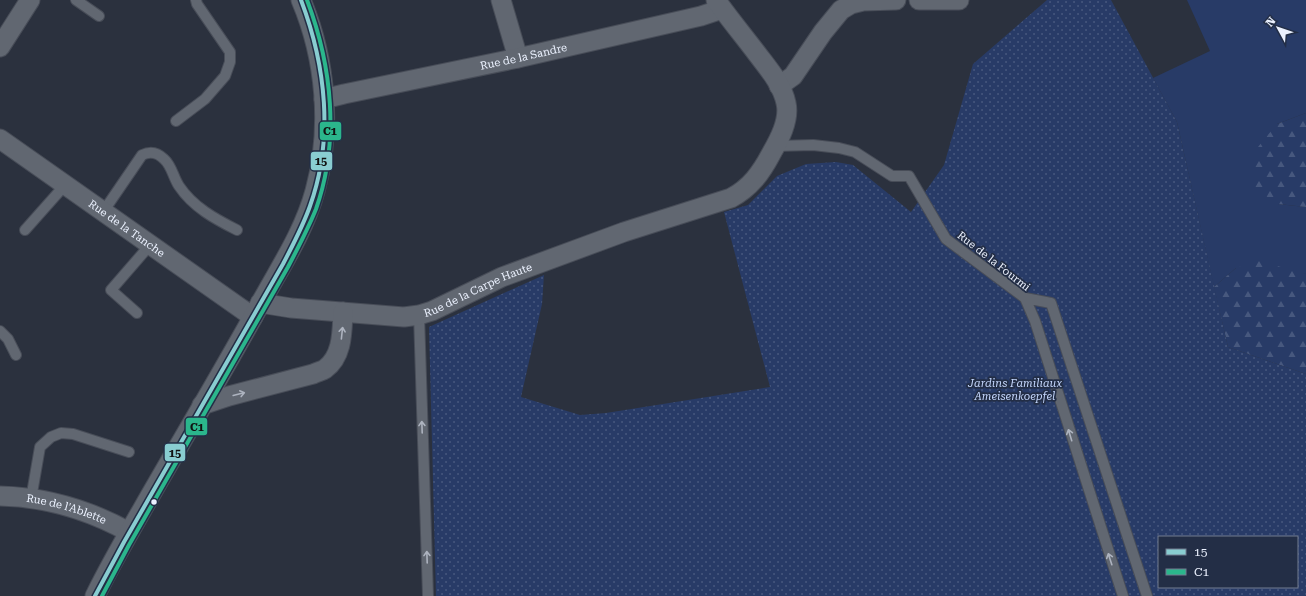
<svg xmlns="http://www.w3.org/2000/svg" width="1306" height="596" viewBox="0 0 1306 596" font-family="'Roboto Serif',serif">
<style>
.grass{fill:#283b67}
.forest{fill:url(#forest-firs)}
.park{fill:url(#park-dots);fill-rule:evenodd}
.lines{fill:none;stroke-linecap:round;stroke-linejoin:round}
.lane-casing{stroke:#484d58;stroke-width:12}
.street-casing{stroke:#484d58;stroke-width:21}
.lane{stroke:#616771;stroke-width:10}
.street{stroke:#616771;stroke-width:19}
.bus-1-casing{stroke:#232e46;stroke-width:7}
.bus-2-casing{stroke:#232e46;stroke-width:7}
.bus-1{stroke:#89cdd1;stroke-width:4}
.bus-2{stroke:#2bb68c;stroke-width:4}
.oneway{stroke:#adb3bf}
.bus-dot{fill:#ebf1fe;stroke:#232e46;stroke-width:1.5}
.labels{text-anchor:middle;stroke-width:3.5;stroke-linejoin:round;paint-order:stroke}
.street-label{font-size:11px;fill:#ebf1fe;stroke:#232e46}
.park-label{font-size:11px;font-style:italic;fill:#c3d5fb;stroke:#232e46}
.line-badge{stroke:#232e46;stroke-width:1.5}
.pale-badge-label{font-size:11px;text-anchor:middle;font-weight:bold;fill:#111}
</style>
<defs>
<pattern id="forest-firs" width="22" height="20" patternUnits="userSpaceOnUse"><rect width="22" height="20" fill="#283b67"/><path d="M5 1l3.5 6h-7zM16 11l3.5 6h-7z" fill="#47587e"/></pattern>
<pattern id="park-dots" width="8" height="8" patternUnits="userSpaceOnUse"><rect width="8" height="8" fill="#283b67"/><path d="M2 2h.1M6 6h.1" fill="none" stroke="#47587e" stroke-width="1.8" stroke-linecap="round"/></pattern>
</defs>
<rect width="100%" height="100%" fill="#2b313e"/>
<path class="grass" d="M 1187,0 L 1306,0 L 1306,113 L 1277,124 L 1278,204 L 1306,207 L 1306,274 L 1236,268 L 1214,287 L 1177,122 L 1153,78 L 1210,51 Z"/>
<path class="forest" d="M 1306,113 L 1306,207 L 1278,204 L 1252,187 L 1258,147 L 1277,124 Z
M 1259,261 L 1306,274 L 1306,374 L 1228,347 L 1214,287 L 1236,268 Z"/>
<path class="park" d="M 1047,0 L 1111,0 L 1177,122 L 1228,347 L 1306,374 L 1306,596 L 436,596 L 429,327 L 544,275 L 542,304 L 521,397 L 580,415 L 606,413 L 770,387 L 724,212 L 748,205 L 777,176 L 806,164 L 836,162 L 853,165 L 911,212 L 944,165 L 973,64 ZM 1159,537 L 1297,537 L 1297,587 L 1159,587 Z"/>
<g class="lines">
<defs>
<path id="lane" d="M 76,0 L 99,16
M 176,121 L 205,99 L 225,76 L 230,62 L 230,52 L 197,4 L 196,0
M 776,146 L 813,145 L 839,148 L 855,152 L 892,176 L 909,176 L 946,239 L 1025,298 L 1035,321 L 1123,596
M 103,212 L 142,155 C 150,151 157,152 164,159 C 172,166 173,177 179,186 C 193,207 215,219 237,230
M 25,230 L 65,185
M 1025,298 L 1051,303 L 1147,596
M 137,313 L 111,290 L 150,245
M 419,315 L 428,596
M 0,331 L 8,339 L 16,355
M 31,499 L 40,447 L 51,437 L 61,433 L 73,434 L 129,452"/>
<g id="street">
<path d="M 501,0 L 518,58"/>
<path d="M 919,0 L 959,0"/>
<path d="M 0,47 L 30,0"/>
<path d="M 779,86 L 793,76 L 823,32 L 841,10 L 851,4 L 863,1 L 896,0"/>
<path id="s1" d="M 324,99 L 344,94 L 518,58 L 701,16 L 722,9"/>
<path id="s2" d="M 0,139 L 253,317"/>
<path id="s3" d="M 260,303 L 291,308 L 404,317 L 419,315 L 432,311 L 502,277 L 624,232 L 731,198 C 750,188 761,173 771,154 C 779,140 790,120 786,103 C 782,83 766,66 755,51 C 742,34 728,17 716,0"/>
<path d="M 202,405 L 229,396 L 313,374 C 317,372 322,371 325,369 C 343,356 342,331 343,312"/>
<path id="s4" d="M 0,496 C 46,497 89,510 129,532"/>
<path d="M 95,596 C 113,559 134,524 154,489 C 189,428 225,368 259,306 C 279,269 304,232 315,191 C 332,129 326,59 301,0"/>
</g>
</defs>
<use href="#lane" class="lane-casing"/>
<use href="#street" class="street-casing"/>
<use href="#lane" class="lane"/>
<use href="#street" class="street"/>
<defs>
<path id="bus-1" d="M 95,596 L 124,542 L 283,264 C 293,245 303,226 310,206 C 334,139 326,66 301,0"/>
<path id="bus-2" d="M 102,596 L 129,545 L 288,267 C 298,248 308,229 316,209 C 340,141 332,66 307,0"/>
</defs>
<use href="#bus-1" class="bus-1-casing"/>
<use href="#bus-2" class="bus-2-casing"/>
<use href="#bus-1" class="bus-1"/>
<use href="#bus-2" class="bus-2"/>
</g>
<defs><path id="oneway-shaft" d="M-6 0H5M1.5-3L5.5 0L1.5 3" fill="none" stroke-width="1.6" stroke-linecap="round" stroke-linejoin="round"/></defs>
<g class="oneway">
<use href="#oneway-shaft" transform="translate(342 333) rotate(-84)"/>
<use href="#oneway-shaft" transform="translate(239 394) rotate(-14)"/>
<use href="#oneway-shaft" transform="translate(422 427) rotate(-92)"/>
<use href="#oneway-shaft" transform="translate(1070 435) rotate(-107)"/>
<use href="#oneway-shaft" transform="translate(427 557) rotate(-92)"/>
<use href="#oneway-shaft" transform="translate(1110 559) rotate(-108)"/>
</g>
<circle class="bus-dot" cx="154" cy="502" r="3.5"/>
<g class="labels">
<g class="street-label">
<text dy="4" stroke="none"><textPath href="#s1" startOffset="204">Rue de la Sandre</textPath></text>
<text dy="4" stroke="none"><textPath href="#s2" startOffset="155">Rue de la Tanche</textPath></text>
<text transform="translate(994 261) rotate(38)" y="4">Rue de la Fourmi</text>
<text dy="4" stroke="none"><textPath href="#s3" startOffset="224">Rue de la Carpe Haute</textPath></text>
<text dy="4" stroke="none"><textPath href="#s4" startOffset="68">Rue de l'Ablette</textPath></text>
</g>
<g class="park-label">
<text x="1015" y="387">Jardins Familiaux<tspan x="1015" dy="13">Ameisenkoepfel</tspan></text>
</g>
</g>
<g class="line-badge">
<rect x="319" y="121" width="23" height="20" rx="4" fill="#2bb68c"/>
<rect x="310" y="151" width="23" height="20" rx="4" fill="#89cdd1"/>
<rect x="185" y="417" width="23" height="19" rx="4" fill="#2bb68c"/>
<rect x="164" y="443" width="22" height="19" rx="4" fill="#89cdd1"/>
</g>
<g class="pale-badge-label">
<text x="330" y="135">C1</text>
<text x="321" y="165">15</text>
<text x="197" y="431">C1</text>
<text x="175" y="457">15</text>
</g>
<rect x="1158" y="536" width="140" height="52" fill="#232e46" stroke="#737c90"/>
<rect x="1166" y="549" width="20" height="6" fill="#89cdd1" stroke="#737c90"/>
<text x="1194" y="556" font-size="12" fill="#ebf1fe">15</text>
<rect x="1166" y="569" width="20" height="6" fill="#2bb68c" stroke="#737c90"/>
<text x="1194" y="576" font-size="12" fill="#ebf1fe">C1</text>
<g transform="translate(1278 28) rotate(310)" stroke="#232e46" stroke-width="3" paint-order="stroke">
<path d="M0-3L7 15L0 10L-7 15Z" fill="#ebf1fe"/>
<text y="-6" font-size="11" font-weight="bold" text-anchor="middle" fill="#ebf1fe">N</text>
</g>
</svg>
